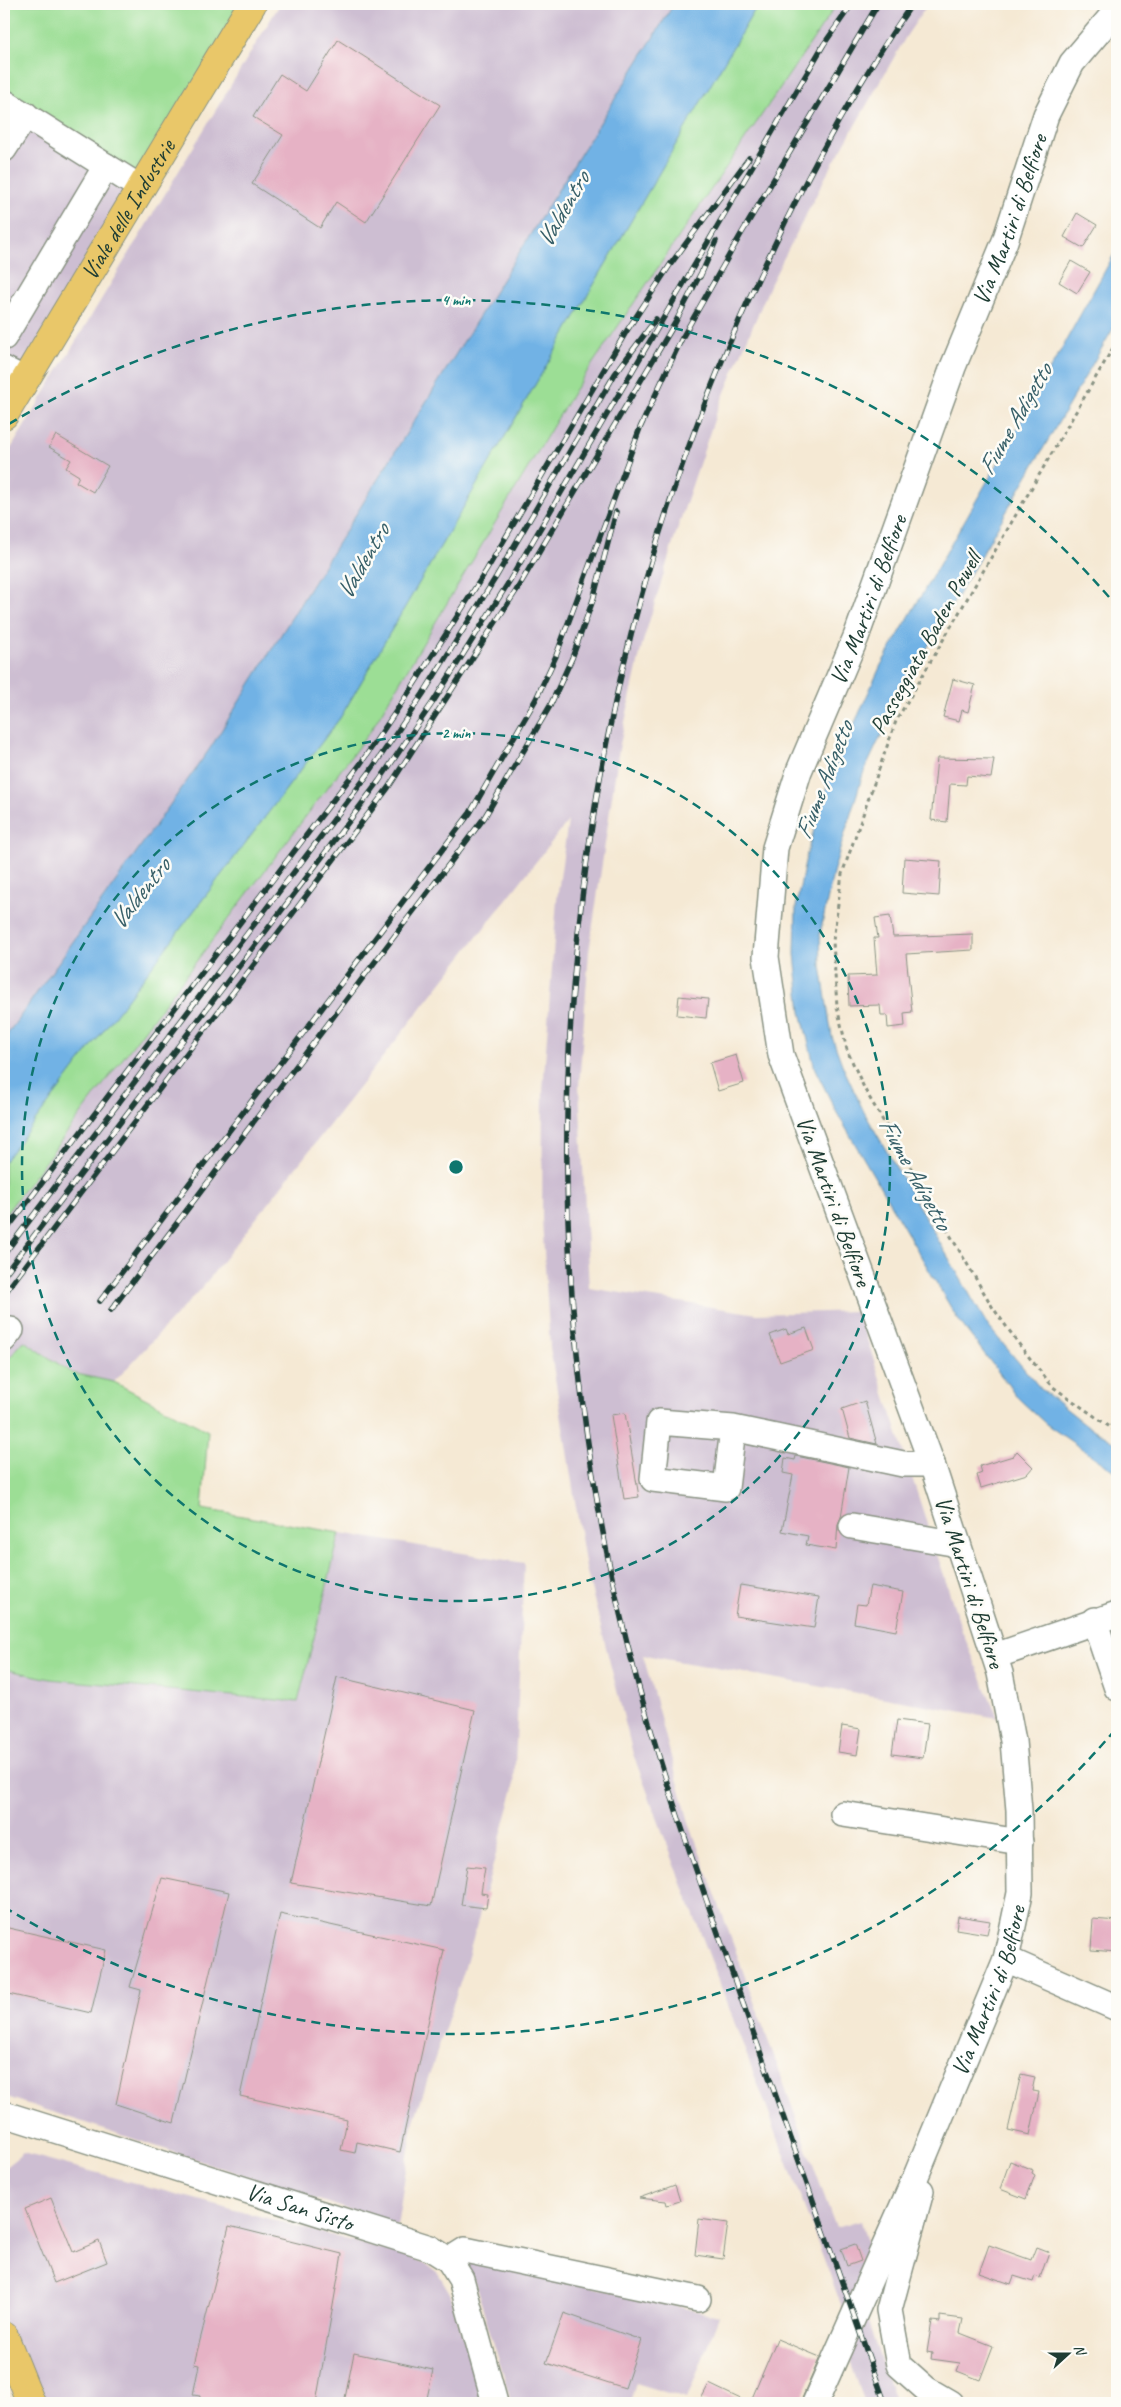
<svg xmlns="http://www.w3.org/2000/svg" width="1121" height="2407" viewBox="0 0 1121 2407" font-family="Caveat,sans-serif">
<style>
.industrial{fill:#cdbed2}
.green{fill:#9cde95;stroke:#5e8e64}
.water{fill:#71b2e5;stroke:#48788c}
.building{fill:#e6b2c5}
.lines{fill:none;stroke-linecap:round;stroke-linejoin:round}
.minor-casing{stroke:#8a9384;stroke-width:28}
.major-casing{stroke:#8a9384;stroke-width:30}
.path{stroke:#8a9384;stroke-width:3;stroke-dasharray:4 4;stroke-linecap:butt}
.minor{stroke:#fff;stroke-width:25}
.major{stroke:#e9c769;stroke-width:28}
.rail-casing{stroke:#1f3d34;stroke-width:5.5}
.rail{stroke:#fdfcf7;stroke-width:4;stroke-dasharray:11;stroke-linecap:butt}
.ring{fill:none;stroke:#0f766e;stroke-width:2.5;stroke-dasharray:9 6}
.labels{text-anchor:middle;stroke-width:5;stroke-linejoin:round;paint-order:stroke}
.street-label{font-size:24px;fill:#1f3d34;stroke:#fdfcf7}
.water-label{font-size:25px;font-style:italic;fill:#386069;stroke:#fdfcf7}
.centre{fill:#0f766e;stroke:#fdfcf7;stroke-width:2.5}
.ring-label{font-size:15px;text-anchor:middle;font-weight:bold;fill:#0f766e;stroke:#fdfcf7;stroke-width:5;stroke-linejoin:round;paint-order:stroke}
</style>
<rect width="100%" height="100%" fill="#fdfcf7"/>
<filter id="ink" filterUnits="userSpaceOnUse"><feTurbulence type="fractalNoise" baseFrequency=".02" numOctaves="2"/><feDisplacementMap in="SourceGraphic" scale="10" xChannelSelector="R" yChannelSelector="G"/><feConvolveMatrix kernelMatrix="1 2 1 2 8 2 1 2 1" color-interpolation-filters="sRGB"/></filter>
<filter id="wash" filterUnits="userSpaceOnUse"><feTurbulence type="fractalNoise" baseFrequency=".0096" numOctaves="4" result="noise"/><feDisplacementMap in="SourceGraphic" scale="20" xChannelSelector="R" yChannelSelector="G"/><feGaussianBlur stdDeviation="1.12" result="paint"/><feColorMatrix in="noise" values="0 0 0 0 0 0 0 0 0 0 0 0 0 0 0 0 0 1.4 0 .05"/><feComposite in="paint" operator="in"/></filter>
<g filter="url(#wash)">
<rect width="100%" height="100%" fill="#f5e9d4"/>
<path class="industrial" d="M 280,4 L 674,4 L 211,747 L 4,1039 L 4,460 Z
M 837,4 L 928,4 L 907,35 L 827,174 L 771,283 L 717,411 L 677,530 L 642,645 L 619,749 L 589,952 L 579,1086 L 589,1288 L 757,1314 L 858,1311 L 962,1631 L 998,1718 L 643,1655 L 689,1822 L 836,2228 L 861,2221 L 871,2255 L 868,2322 L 896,2403 L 865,2403 L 847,2353 L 845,2315 L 633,1754 L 586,1568 L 550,1347 L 542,1220 L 543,1090 L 557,899 L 568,821 L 204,1285 L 114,1382 L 72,1373 L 24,1341 L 4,1364 L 4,1216 L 371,730 L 574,391 Z
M 4,101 L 137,176 L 4,397 Z
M 340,1533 L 524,1563 L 514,1788 L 464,1971 L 413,2124 L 397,2226 L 4,2096 L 4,1669 L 50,1679 L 298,1702 Z
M 23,2153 L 404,2255 L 425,2263 L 438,2273 L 450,2293 L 483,2403 L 38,2403 L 4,2320 L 4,2168 Z
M 460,2257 L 719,2316 L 687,2399 L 636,2383 L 630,2403 L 512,2403 L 475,2283 Z"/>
<path class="green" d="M 4,4 L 242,4 L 137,176 L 4,101 Z
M 758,4 L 837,4 L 574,391 L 371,730 L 4,1216 L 4,1162 L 340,718 Z
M 24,1341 L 72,1373 L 114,1382 L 208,1431 L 202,1509 L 340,1533 L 298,1702 L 50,1679 L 4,1669 L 4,1364 Z"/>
<path class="water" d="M 674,4 L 758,4 L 340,718 L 4,1162 L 4,1039 L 211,747 Z
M 1117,249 L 1117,322 L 902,691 L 863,774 L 834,869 L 820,934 L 821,966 L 832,1037 L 843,1067 L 864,1112 L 988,1326 L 1041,1389 L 1088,1426 L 1117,1444 L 1117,1473 L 1046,1424 L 1019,1399 L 957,1318 L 837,1113 L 815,1069 L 801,1012 L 795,954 L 796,907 L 806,857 L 828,782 L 881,665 L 995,468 Z"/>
<g id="blocks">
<path class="building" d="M 338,40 L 440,105 L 366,222 L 336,202 L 320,228 L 252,184 L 283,135 L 253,117 L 280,74 L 306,91 Z
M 1077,213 L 1097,225 L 1083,248 L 1064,237 Z
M 1071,261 L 1090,272 L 1077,293 L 1059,282 Z
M 56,435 L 108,466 L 93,492 L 76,482 L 79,476 L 66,468 L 71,460 L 49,447 Z
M 953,679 L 975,685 L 968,712 L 962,710 L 959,721 L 943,717 Z
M 937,758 L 994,759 L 991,778 L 967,776 L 966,785 L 950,784 L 947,822 L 931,820 Z
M 904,858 L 941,861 L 939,896 L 902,893 Z
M 890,916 L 893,937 L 973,934 L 973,950 L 906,954 L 912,1012 L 904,1013 L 905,1026 L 888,1028 L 887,1015 L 881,1015 L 880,1005 L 849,1006 L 848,976 L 877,975 L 874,938 L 878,938 L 875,918 Z
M 679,996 L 708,999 L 706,1018 L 677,1015 Z
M 736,1055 L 744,1083 L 718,1091 L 710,1063 Z
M 806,1328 L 814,1350 L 780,1362 L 770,1335 L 786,1329 L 788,1334 Z
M 865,1401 L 877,1444 L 850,1438 L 842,1409 Z
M 625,1413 L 639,1497 L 624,1499 L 611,1415 Z
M 1017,1451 L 1033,1467 L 1027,1474 L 981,1488 L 977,1475 L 982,1473 L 980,1466 L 1013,1456 Z
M 796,1456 L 849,1467 L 841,1517 L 838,1524 L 836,1550 L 806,1545 L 808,1536 L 782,1531 L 793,1475 L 783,1473 L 785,1458 L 795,1460 Z
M 740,1585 L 819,1597 L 814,1628 L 735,1616 Z
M 870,1586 L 903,1592 L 896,1631 L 854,1623 L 857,1604 L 866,1605 Z
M 337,1677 L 475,1710 L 431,1906 L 291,1883 Z
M 897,1720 L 928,1724 L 923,1758 L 892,1754 Z
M 842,1726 L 861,1729 L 857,1755 L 838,1752 Z
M 467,1866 L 485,1868 L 481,1893 L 488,1894 L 486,1908 L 461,1905 Z
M 162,1878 L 229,1892 L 174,2123 L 116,2104 L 141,1990 L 130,1987 Z
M 280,1914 L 444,1950 L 400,2152 L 357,2142 L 355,2153 L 341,2150 L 347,2120 L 240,2096 Z
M 958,1916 L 990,1921 L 987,1934 L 956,1929 Z
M 1093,1919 L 1117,1921 L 1117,1952 L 1091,1950 Z
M 4,1927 L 106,1950 L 91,2013 L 4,1993 Z
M 1021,2074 L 1035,2077 L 1032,2091 L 1039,2092 L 1030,2135 L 1008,2130 Z
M 1010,2161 L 1033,2170 L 1032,2173 L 1035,2175 L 1026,2199 L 1000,2189 Z
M 675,2185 L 680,2201 L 667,2205 L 666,2201 L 639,2198 Z
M 51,2198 L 73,2252 L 99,2241 L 107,2262 L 54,2283 L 25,2209 Z
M 699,2219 L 728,2223 L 723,2259 L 695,2255 Z
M 229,2226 L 342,2254 L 316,2403 L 199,2403 L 200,2396 L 193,2395 L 199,2365 L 194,2364 Z
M 855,2244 L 861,2261 L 847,2266 L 841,2249 Z
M 989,2245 L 1031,2260 L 1036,2247 L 1049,2252 L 1040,2278 L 1035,2276 L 1033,2282 L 1014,2276 L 1011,2284 L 979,2273 Z
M 564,2313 L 641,2340 L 625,2388 L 546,2363 Z
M 940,2316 L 963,2319 L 960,2333 L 993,2346 L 980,2380 L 957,2371 L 960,2363 L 931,2359 L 932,2353 L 927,2352 L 932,2321 L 940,2322 Z
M 777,2339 L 820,2357 L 800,2403 L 750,2403 Z
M 354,2353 L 433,2370 L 426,2403 L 344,2403 Z
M 709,2384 L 749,2403 L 710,2403 L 701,2399 Z"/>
</g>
</g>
<g filter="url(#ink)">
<use href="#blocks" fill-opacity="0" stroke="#8a9384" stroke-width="1"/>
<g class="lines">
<defs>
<g id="minor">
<path d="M 4,102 L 141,188"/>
<path d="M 4,149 L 26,115"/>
<path d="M 4,337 L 106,166"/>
<path d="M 4,369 L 25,380"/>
<path d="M 4,1339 L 11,1330"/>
<path d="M 733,1428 L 726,1488 L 653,1479 L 659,1422 L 733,1428 L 903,1464 L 932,1464"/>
<path d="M 852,1526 L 958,1544"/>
<path d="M 1094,1620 L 1117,1688"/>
<path d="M 995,1656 L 1117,1614"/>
<path d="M 843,1814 L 1020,1842"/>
<path d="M 1006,1959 L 1117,2008"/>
<path id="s1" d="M 4,2114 L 430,2248 L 449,2260 L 461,2279 L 495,2403"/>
<path d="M 921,2191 L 889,2310 L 899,2365 L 926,2389 L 950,2403"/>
<path d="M 449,2260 L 465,2250 L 698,2299"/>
<path id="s2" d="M 815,2403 L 916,2176 L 1006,1959 L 1020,1893 L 1019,1810 L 1013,1741 L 1000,1673 L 932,1464 L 781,1055 L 766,957 L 775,848 L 799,771 L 856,637 L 953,367 L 1005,241 L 1046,115 L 1072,63 L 1117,10"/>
</g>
<g id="major">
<path id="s3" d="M 4,415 L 252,4"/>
<path d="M 4,2336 L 31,2403"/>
</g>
</defs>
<use href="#minor" class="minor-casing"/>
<use href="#major" class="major-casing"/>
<path class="path" d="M 1117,341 L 896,721 L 842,874 L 833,941 L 837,1007 L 847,1050 L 865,1090 L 993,1308 L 1021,1347 L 1053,1387 L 1117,1432"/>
<use href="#minor" class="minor"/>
<use href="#major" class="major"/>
<defs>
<path id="rail" d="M 700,277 L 716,241
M 4,1233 L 359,766 L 413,686 L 486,571 L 626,332 L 670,265 L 749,158
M 4,1254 L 369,773 L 423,694 L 496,577 L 615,374 L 656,319
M 4,1275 L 307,877 L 379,781 L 433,702 L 507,585 L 824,44 L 852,4
M 4,1294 L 388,788 L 516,591 L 675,323 L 702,271
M 100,1301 L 470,813 L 536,699 L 556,656 L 640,428 L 682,338 L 740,236 L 878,4
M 111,1310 L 484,818 L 550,706 L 572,658 L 593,600 L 616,512
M 885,2403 C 837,2268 789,2133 741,1998 C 690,1855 639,1712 609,1563 C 519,1125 574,660 769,256 C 810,169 857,83 912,4"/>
</defs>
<use href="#rail" class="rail-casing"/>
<use href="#rail" class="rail"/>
</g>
</g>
<g class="ring">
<circle cx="456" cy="1167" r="434"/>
<path d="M1115 1730A867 867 0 0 1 9 1910M9 424A867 867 0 0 1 1115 604"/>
</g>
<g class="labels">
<g class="street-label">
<text dy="8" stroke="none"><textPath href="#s3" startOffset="240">Viale delle Industrie</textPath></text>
<text dy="8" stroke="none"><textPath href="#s2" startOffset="2308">Via Martiri di Belfiore</textPath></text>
<text dy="8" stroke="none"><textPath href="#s2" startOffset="1902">Via Martiri di Belfiore</textPath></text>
<text transform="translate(925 643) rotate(-61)" y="8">Passeggiata Baden Powell</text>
<text transform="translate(834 1201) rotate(70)" y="8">Via Martiri di Belfiore</text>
<text transform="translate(970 1582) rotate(72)" y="8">Via Martiri di Belfiore</text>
<text dy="8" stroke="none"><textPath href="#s2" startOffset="448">Via Martiri di Belfiore</textPath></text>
<text dy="8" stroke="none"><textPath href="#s1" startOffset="310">Via San Sisto</textPath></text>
</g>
<g class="water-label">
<text transform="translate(562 209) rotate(-60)" y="9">Valdentro</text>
<text transform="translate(1014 419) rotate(-60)" y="9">Fiume Adigetto</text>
<text transform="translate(362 561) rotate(-60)" y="9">Valdentro</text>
<text transform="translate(823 780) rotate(-69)" y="9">Fiume Adigetto</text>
<text transform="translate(139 893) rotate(-52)" y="9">Valdentro</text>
<text transform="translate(916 1173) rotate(61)" y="9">Fiume Adigetto</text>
</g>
</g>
<circle cx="456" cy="1167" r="8" class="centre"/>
<g class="ring-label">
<text x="456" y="305">4 min</text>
<text x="456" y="738">2 min</text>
</g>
<rect width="1121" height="2407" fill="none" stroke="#fdfcf7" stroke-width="20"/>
<g transform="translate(1068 2354) rotate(69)" stroke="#fdfcf7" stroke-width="4" paint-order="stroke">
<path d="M0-4L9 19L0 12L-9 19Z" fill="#1f3d34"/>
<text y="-8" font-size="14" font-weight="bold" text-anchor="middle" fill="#1f3d34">N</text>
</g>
</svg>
